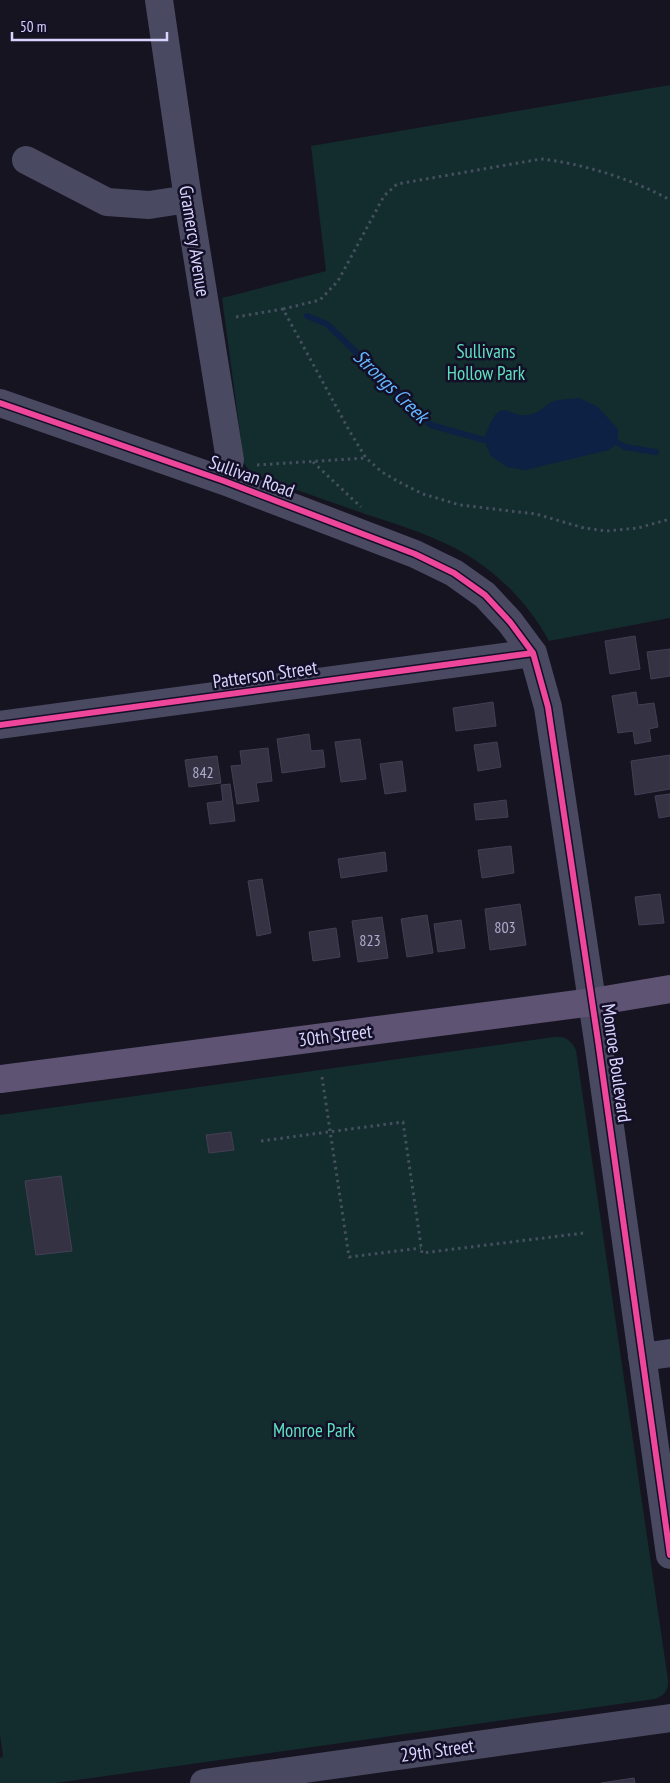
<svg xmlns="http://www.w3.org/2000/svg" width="670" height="1783" viewBox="0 0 670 1783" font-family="'PT Sans Narrow',sans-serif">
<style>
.green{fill:#132c2d}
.water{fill:#0d2144}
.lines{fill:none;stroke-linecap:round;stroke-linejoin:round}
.stream{stroke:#0d2144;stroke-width:6}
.building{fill:#343243;stroke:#433f54}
.path{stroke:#44505f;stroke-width:3;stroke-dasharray:2.5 4;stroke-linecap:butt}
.minor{stroke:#4a4962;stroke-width:28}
.major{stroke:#5e5373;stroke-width:28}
.cycleway-casing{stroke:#130f26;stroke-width:9}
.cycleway{stroke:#ed469a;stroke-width:6}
.labels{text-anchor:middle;stroke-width:5;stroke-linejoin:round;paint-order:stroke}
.number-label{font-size:16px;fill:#b0acd0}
.street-label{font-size:19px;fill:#d9d4ff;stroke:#130f26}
.park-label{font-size:19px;fill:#5fe0c0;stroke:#130f26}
.water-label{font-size:20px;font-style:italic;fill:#62b6ff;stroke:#130f26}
</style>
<rect width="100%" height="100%" fill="#161421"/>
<path class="green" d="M 670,85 L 670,618 L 549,641 C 523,594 483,558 433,538 C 412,529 390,522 368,515 C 331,502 294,489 257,476 L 250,472 L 244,463 L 222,298 L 326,271 L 311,146 Z
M 554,1037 C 565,1036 571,1040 576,1050 L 668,1680 C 669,1689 665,1696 655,1699 L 56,1783 L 0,1783 L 0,1758 L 3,1756 L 0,1734 L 0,1115 Z"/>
<path class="water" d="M 579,398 L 598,407 L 618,429 L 618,443 L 609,450 L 525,470 L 507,467 L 491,456 L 484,440 C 502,386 507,424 535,413 C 541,411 546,405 552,402 C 559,399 571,399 579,398 Z"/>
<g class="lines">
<path class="stream" d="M 307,316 L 327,324 L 431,425 L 484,440
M 618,443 L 625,447 L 656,452"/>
</g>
<path class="building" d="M 635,636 L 640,669 L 610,674 L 605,641 Z
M 670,649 L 670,676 L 651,679 L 647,652 Z
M 636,692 L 638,705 L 654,703 L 658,727 L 649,729 L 651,741 L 635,744 L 633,731 L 618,733 L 612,696 Z
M 493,702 L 496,726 L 456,731 L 453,708 Z
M 309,734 L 311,751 L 323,750 L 325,767 L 282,773 L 277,739 Z
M 360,739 L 366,779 L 341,782 L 335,742 Z
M 497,742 L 501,767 L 478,771 L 474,745 Z
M 268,748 L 272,781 L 256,783 L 259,801 L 237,804 L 231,766 L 242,765 L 240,751 Z
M 670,755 L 670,789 L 635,795 L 631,761 Z
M 217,756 L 221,783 L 189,787 L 185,760 Z
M 402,761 L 406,791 L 385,794 L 380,764 Z
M 230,784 L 235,821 L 210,824 L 207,803 L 223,801 L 221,785 Z
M 670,794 L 670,816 L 659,818 L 655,796 Z
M 506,800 L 508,817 L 476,820 L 474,804 Z
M 511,846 L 514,873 L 482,878 L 478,850 Z
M 385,852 L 387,871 L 341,878 L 338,859 Z
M 262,879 L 271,933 L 257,936 L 248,881 Z
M 660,894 L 664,923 L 639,925 L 635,897 Z
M 520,904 L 526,945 L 490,950 L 485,909 Z
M 427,915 L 433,953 L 407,957 L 401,919 Z
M 382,917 L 388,958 L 358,962 L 352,921 Z
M 461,920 L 465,948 L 438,952 L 434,924 Z
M 336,928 L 340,957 L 313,961 L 309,932 Z
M 231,1132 L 234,1150 L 209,1153 L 206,1135 Z
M 61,1176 L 72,1251 L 36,1255 L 25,1181 Z
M 634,1778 L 635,1783 L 601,1783 Z"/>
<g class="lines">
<path class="path" d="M 283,309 L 320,300 L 338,281 L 384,196 L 397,184 L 541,159 C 581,163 635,180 670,200
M 236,317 L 283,309 L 350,432 L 366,458 L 382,472 L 399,482 L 423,494 L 460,505 L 536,514 L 584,528 L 607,531 L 638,528 L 670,519
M 313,462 L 361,507
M 257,465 L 366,458
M 322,1077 L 349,1257 L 421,1248
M 261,1141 L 403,1122 L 422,1253 L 584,1233"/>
<path class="minor" d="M 159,0 L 188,199 L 230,460 L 224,481
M 26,160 L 107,202 L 149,205 L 188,199
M 0,403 L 224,481 L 415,554 L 454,573 L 485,595 L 510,622 L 533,653 L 548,707 L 598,1041 L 670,1555
M 0,725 L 533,653
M 642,1357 L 670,1353
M 204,1783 L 670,1718"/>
<path class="major" d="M 0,1079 L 593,1002 L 670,989"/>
<defs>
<path id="cycleway" d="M 0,403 L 224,481 L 415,554 L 454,573 L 485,595 L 510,622 L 533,653 L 548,707 L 598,1041 L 670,1555
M 0,725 L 533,653"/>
</defs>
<use href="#cycleway" class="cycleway-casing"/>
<use href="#cycleway" class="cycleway"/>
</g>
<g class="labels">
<g class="number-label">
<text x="203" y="778">842</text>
<text x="505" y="933">803</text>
<text x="370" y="946">823</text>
</g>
<g class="street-label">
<text transform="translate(195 241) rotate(81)" y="7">Gramercy Avenue</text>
<text transform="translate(252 476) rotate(20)" y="7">Sullivan Road</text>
<text transform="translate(265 674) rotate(-8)" y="7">Patterson Street</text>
<text transform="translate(335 1035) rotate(-7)" y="7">30th Street</text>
<text transform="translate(617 1063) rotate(82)" y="7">Monroe Boulevard</text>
<text transform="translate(437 1750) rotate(-8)" y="7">29th Street</text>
</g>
<g class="park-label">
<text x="486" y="358">Sullivans<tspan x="486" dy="22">Hollow Park</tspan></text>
<text x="314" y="1437">Monroe Park</text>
</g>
<g class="water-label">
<text transform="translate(391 386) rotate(44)" y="7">Strongs Creek</text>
</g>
</g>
<path d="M12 32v8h155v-8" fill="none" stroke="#d9d4ff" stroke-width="2.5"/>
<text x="20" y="32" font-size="15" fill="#d9d4ff" stroke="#130f26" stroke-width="4" paint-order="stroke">50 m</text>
</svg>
